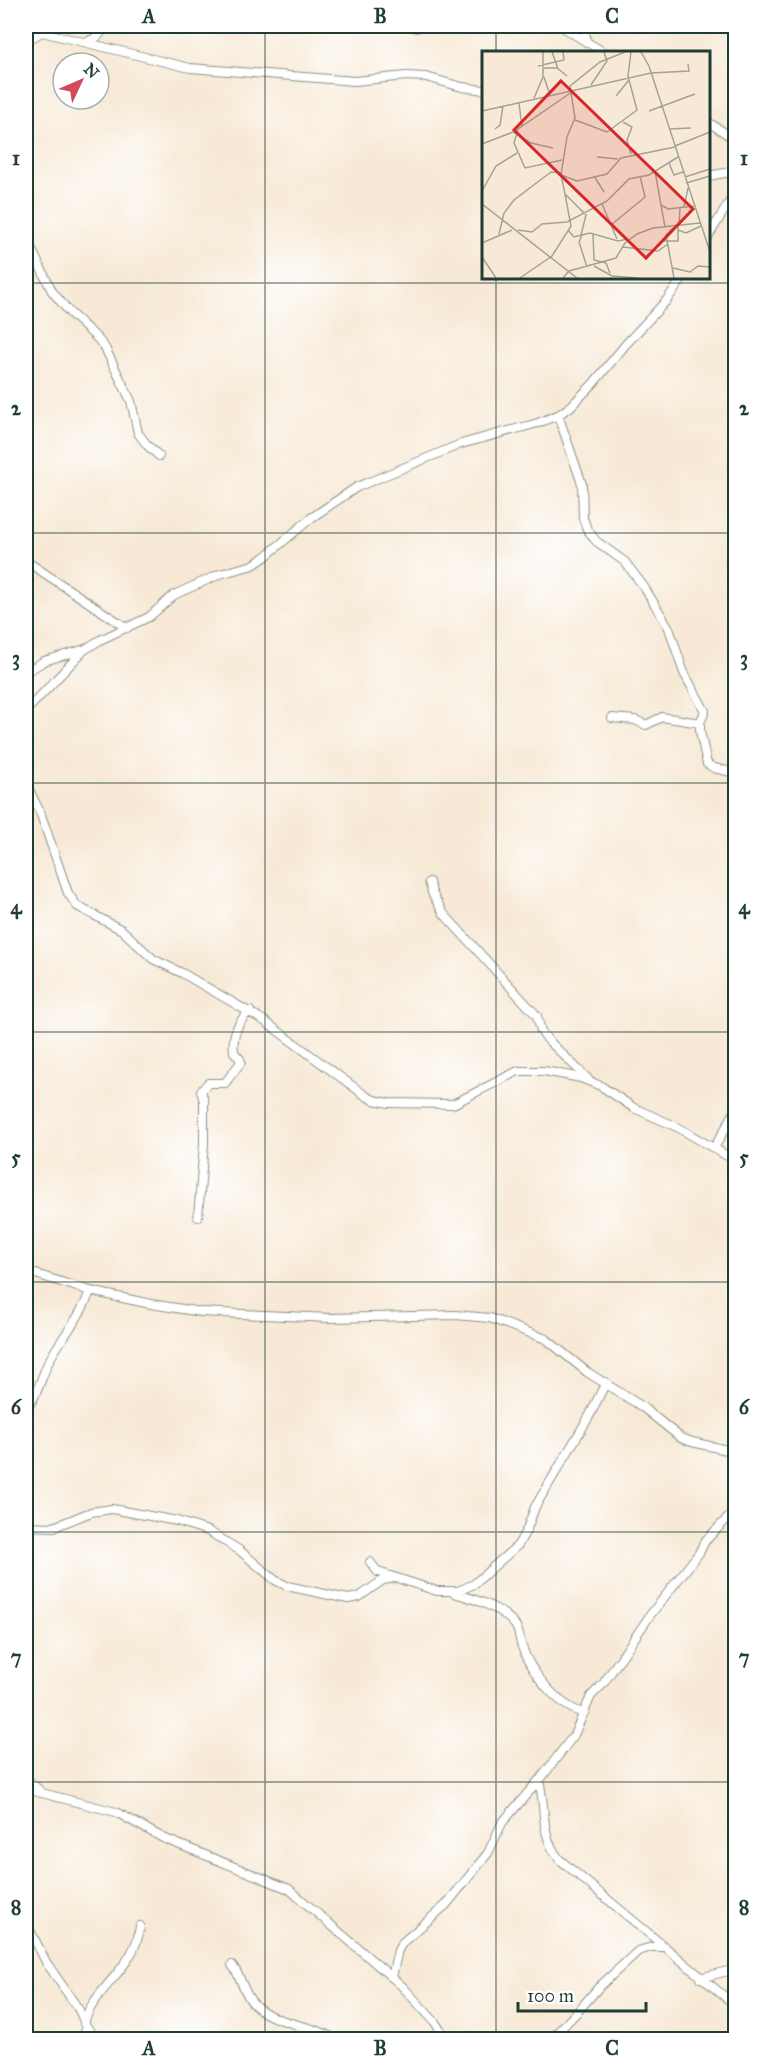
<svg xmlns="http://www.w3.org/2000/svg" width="761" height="2065" viewBox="0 0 761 2065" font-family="'IM FELL Great Primer',serif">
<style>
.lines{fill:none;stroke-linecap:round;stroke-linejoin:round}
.street-casing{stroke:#8b9385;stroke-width:10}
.street{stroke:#fff;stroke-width:8}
.grid{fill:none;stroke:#1f3d34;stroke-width:1.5;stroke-opacity:0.55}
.inset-road{fill:none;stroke:#a1a495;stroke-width:1.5}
.view{fill:#d62828;fill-opacity:0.15;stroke:#d62828;stroke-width:3}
.inset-edge{fill:none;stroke:#1f3d34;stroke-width:3}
.neatline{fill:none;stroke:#1f3d34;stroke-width:2}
.grid-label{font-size:20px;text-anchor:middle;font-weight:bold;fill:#1f3d34}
</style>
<rect width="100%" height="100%" fill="#fff"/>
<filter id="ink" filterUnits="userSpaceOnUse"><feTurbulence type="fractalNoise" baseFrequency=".0167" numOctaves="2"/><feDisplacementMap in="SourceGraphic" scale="12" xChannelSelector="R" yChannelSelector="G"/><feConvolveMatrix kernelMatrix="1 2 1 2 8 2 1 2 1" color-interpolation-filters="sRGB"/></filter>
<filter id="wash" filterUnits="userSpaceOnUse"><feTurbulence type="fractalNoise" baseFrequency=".008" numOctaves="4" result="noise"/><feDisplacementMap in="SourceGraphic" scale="24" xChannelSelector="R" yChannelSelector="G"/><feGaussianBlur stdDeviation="1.35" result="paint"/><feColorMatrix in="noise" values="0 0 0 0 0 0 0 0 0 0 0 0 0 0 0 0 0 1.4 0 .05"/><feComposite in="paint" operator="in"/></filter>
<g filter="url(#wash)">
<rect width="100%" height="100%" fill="#f7e9d6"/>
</g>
<g filter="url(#ink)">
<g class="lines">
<defs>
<path id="street" d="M 561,26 L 603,52
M 584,26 L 587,43
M 416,28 L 420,26
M 26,29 L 42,32
M 26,41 L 42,32 L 190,68 L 355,81 L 406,76 L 426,77 L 462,87 L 484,90
M 87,42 L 97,37 L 107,26
M 708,122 L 736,140
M 708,176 L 736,171
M 708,237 L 736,191
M 26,238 L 52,291 L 70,313 L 97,338 L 105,348 L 131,401 L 138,433 L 147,445 L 159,456
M 558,415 L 582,484 L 583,518 L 587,529 L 596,541 L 625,562 L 644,587 L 669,628 L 684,673 L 705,711 L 700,723 L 700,731 L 707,764 L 714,768 L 736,773
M 26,561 L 127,628
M 26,672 L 44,661 L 82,650
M 26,711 L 84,650 L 100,640 L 149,617 L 174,595 L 220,574 L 253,565 L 265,557 L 311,518 L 357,487 L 461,444 L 538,423 L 558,415 L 570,407 L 592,385 L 626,344 L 666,301 L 683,278
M 612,718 L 635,720 L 646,725 L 662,717 L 700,723
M 26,784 L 40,812 L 68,893 L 77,906 L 122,930 L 153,959 L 182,973 L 263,1020 L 366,1096 L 374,1100 L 389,1103 L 453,1104 L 518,1071 L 544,1071 L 581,1078 L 601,1086 L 634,1108 L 677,1127 L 736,1161
M 429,882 L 433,895 L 444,914 L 537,1016 L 541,1031 L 548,1040 L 588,1079
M 714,1148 L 736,1110
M 198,1217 L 204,1144 L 204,1101 L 201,1091 L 208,1083 L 225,1083 L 241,1062 L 240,1059 L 234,1052 C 232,1036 237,1022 250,1011
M 26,1271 L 90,1291 L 151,1304 L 201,1312 L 330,1318 L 455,1315 L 490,1318 L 546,1339 L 587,1372 L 641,1406 L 681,1438 L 692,1442 L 736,1452
M 26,1409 C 37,1397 41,1378 48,1363 C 61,1337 81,1318 90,1291
M 736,1510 L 705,1541 L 699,1553 L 651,1614 L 603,1684 L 591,1696 L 574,1735 L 539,1781 C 547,1811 539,1833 559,1859 L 736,2006
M 26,1526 L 54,1527 L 91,1512 L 112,1509 L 177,1521 L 208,1531 L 239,1550 L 275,1580 L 287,1586 L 348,1599 L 359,1597 L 383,1580 L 394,1578
M 370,1562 L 378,1572 L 437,1591 L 458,1591 L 474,1584 L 518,1545 L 527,1529 L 535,1507 L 590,1415 L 606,1382
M 454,1593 C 475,1599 501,1607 515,1625 C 520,1632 519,1639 522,1647 C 530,1671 558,1707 584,1713
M 26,1778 L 42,1793
M 26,1789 L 116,1812 L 163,1838 L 289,1889 L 402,1986 L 434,2021 L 448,2040
M 26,1922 L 46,1962 L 79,2010 L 86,2026 L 94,2036 L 102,2040
M 232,1965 C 241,1976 243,1991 252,2002 C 271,2025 312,2023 336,2040
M 392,1977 L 398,1950 L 403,1942 L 446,1905 L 488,1853 L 502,1823 L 539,1780
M 700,1978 L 736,1969
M 84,2023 C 95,1986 136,1968 140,1926
M 84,2040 L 86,2026
M 368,2040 L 382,2040
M 550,2040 L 579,2010 L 598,1988 L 638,1951 L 652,1947 L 665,1947"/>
</defs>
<use href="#street" class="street-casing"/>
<use href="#street" class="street"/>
</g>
</g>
<path class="grid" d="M 265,26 L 265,2040M 496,26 L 496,52M 496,278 L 496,2040M 26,283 L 736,283M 26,533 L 736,533M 26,783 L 736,783M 26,1032 L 736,1032M 26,1282 L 736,1282M 26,1532 L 736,1532M 26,1782 L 736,1782"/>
<g transform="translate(482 51)">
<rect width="228" height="228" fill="#f7e9d6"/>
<path class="inset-road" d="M 70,1 L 76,18M 143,1 L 118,11 L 88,35 L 93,67 L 85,86 L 79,124 L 95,130 L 125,123 L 139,107 L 193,96M 159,1 L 167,15 L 228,201M 56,15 L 82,9 L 81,1M 62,17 L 75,17 L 85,25M 62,26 L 68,44M 109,34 L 125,10 L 122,1M 134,45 L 147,29M 52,47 L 61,26 L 61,1M 37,52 L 40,76M 0,60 L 169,22 L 207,20 L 206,13M 167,60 L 213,43M 93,69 L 125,81 L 155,59 L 146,25 L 149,1M 141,71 L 150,76 L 145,89 L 149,103M 13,78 L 18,74 L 21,55M 187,78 L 209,77M 31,81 L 49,92 L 71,97M 0,93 L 31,81M 193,95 L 228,81M 115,106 L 136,108M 80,109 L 43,117 L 32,92 L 36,78 L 90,41M 187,112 L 192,124 L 201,121M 173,120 L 179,154 L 186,158 L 212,155M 79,124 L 83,143 L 104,164 L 99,184M 112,125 L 122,141M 203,126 L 228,118M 204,132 L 228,125M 0,140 L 14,115 L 35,102M 156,152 L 163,146 L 158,125M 0,153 L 95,227M 120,153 L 135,188M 179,154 L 183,176M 202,156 L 206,137M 129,174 L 157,151M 197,175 L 198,157M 191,177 L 184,184 L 192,227M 36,179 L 50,181 L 60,173 L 85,171 L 125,150 L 147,128 L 167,124 L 196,106M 86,179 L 92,186 L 108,182 L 136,190 L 146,188M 196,179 L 204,182 L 219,175M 111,182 L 112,209 L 124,212 L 128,222M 17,183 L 22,162 L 32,149 L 69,121 L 79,122M 100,184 L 97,191 L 105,216M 184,184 L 182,190 L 196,190 L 196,175M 0,192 L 30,179M 141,196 L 176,200 L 186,193M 0,206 L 14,227M 112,215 L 130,225 L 156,227M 191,217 L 208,221 L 216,215 L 228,216M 38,227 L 70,205 L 89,175 L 83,143M 81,227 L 87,220 L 134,207 L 143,192 L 155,183 L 171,177 L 218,172"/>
<path class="view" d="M 79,30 L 211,158 L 164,207 L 32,79 Z"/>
<rect width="228" height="228" class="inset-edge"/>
</g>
<rect width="761" height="2065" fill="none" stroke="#fff" stroke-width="66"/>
<g transform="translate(81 81) rotate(46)"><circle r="28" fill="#ffffff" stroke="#a5b1ae" stroke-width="1.5"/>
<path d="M0-4.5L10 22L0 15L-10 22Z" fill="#d1495b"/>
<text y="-9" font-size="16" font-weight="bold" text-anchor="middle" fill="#1f3d34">N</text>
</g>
<path d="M518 2002v9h128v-9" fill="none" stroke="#1f3d34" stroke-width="3"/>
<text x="527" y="2002" font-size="18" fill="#1f3d34" stroke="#ffffff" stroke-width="4.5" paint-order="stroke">100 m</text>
<rect x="33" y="33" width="695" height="1999" class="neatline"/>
<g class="grid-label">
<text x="149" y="23">A</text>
<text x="380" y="23">B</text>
<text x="612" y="23">C</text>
<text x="16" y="165">1</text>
<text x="744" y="165">1</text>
<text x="16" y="415">2</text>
<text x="744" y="415">2</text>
<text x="16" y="665">3</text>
<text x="744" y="665">3</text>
<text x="16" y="914">4</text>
<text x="744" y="914">4</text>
<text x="16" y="1164">5</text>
<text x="744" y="1164">5</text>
<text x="16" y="1414">6</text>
<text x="744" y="1414">6</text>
<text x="16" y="1664">7</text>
<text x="744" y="1664">7</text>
<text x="16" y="1914">8</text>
<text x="744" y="1914">8</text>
<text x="149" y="2055">A</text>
<text x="380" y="2055">B</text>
<text x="612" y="2055">C</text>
</g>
</svg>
